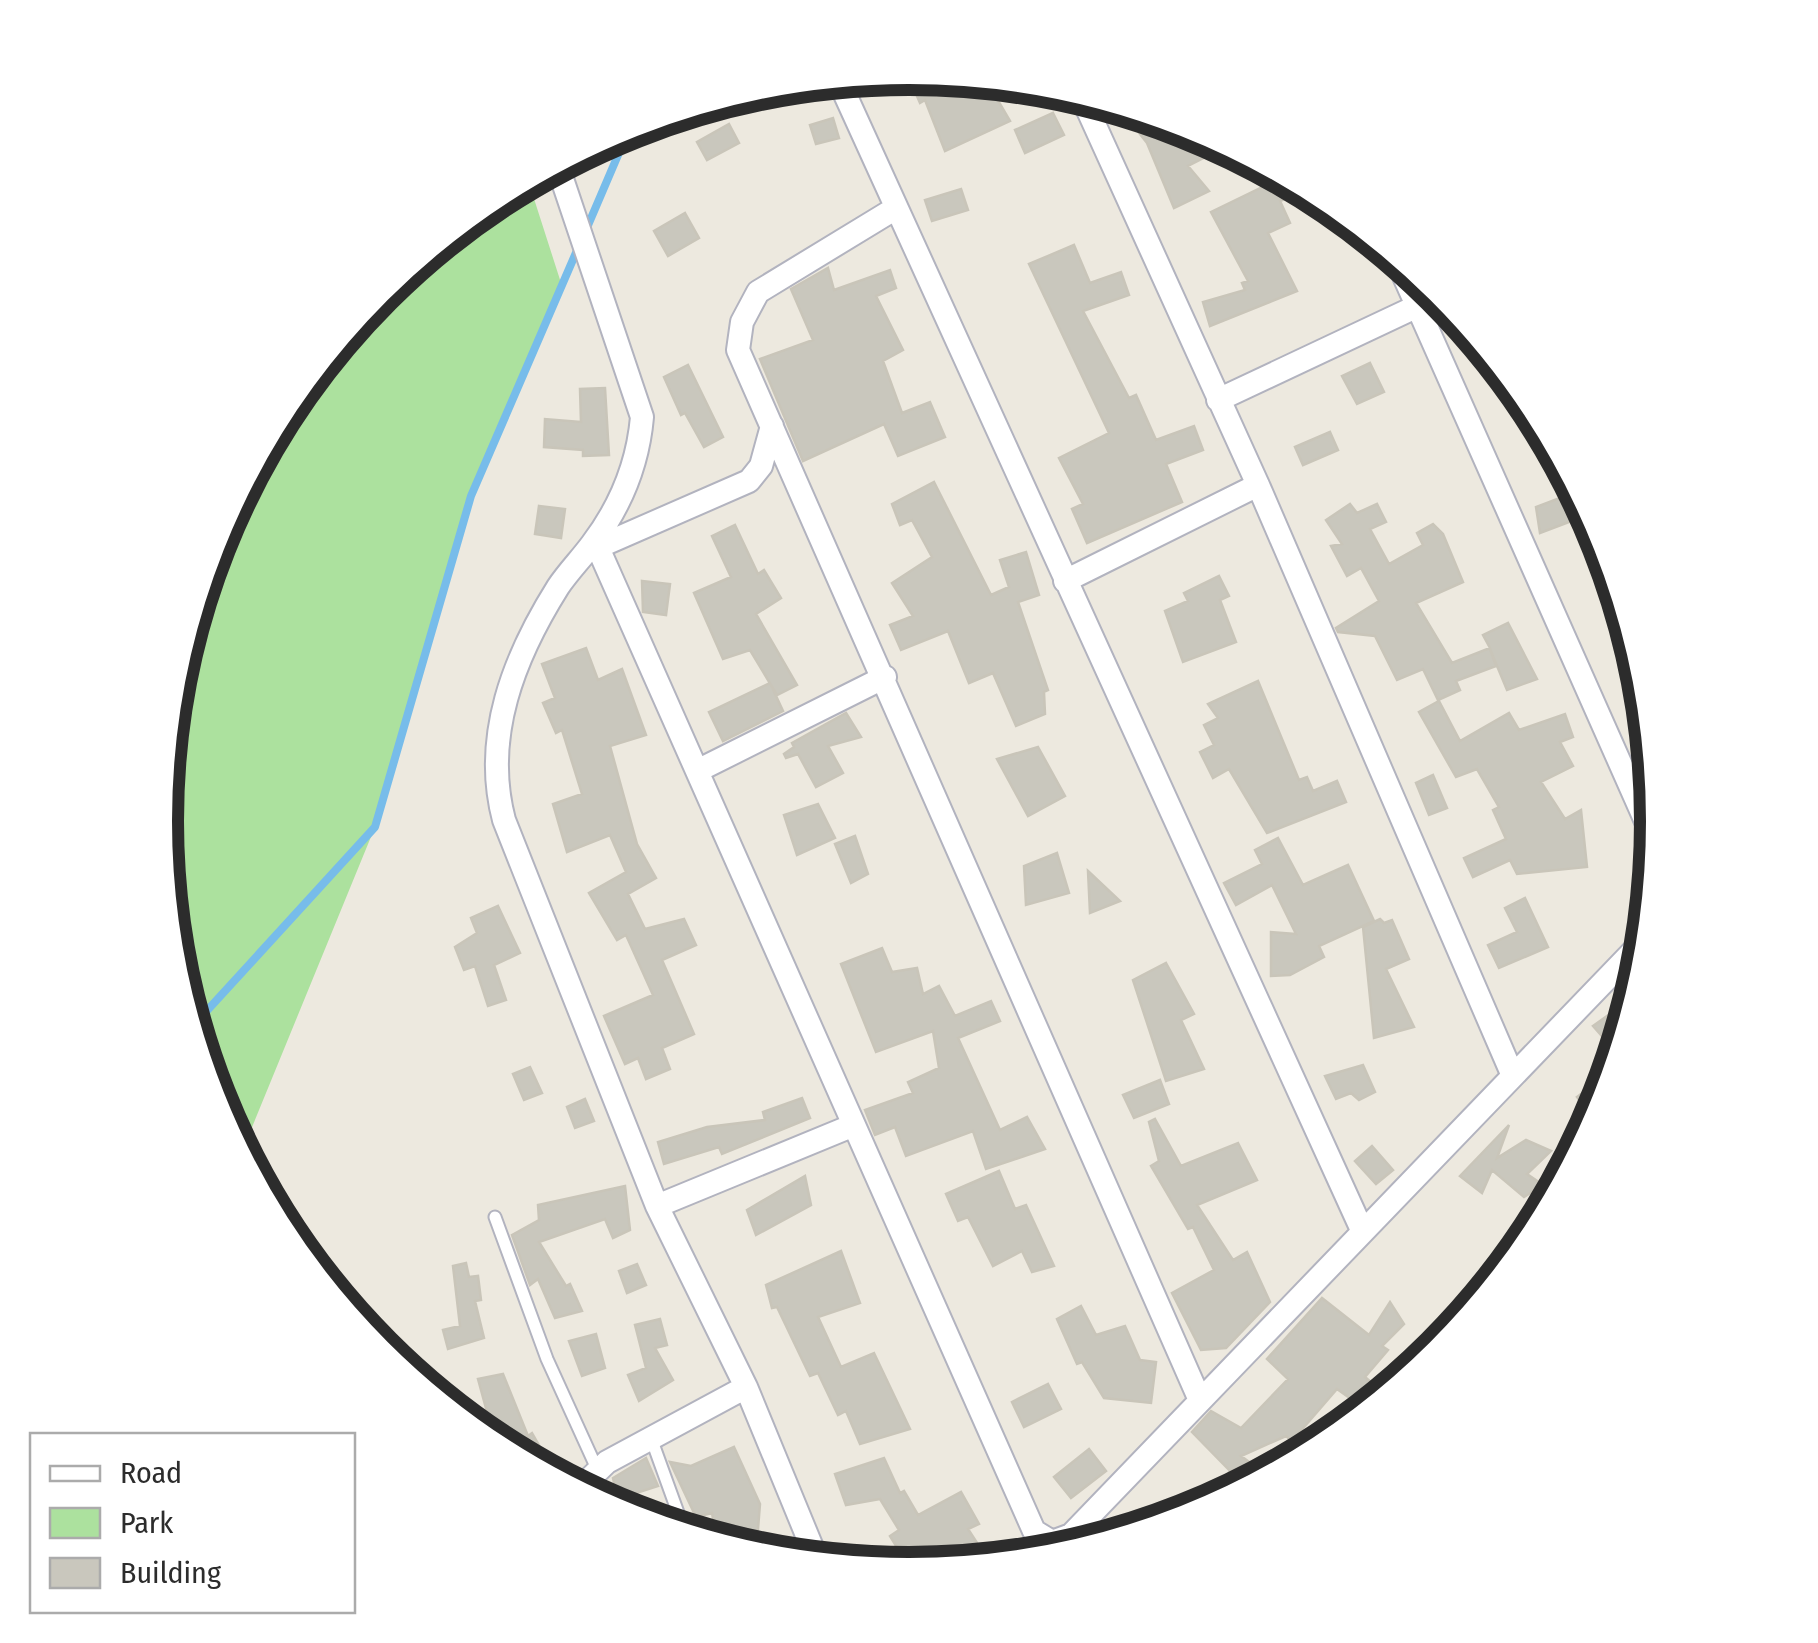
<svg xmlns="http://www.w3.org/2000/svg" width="1818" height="1643" viewBox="0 0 1818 1643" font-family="'Fira Sans Condensed',sans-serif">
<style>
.green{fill:#ace19e}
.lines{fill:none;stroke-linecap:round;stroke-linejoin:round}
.stream{stroke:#77bcea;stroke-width:8}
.building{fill:#c9c7bd;stroke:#c9c5b9;stroke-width:2.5}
.service-casing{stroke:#b2b3bf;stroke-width:15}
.minor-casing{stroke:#b2b3bf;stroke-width:26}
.service{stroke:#fff;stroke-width:11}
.minor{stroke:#fff;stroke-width:22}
.rim{fill:none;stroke:#2c2c2c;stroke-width:12}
</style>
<rect width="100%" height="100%" fill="#ede9df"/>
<path class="green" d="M 528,180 L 562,286 L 471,496 L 375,827 L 241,1154 C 82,855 171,462 430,250 C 462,224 491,199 528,180 Z"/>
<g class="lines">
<path class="stream" d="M 586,230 L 630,127
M 192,1027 L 375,827 L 471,496 L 578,248"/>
</g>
<path class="building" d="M 907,73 L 986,80 L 1010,121 L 945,151 L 925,100 L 920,103 Z
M 1118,106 L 1196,130 L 1227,146 L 1188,166 L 1209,191 L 1174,208 L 1147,143 Z
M 1053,113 L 1064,135 L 1025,153 L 1015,130 Z
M 833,118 L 839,138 L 816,144 L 810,125 Z
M 729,124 L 739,143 L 707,160 L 697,142 Z
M 1281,178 L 1290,197 L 1280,201 L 1290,223 L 1268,233 L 1297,291 L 1210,326 L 1203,302 L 1245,290 L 1242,283 L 1248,281 L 1211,212 Z
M 961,189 L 968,210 L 932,221 L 925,200 Z
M 685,213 L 699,238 L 668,256 L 654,231 Z
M 1074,245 L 1090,283 L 1121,272 L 1129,295 L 1083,311 L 1129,398 L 1136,395 L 1156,440 L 1194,426 L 1203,450 L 1166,464 L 1182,502 L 1087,543 L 1072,509 L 1083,504 L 1059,458 L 1109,433 L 1029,264 Z
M 828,268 L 834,290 L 890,270 L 896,288 L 876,296 L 903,350 L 883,361 L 902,413 L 930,402 L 945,437 L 898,456 L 884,424 L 803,461 L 760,359 L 813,340 L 791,289 Z
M 1370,363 L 1384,392 L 1357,404 L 1342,376 Z
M 688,365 L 723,437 L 704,447 L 685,413 L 681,415 L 664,377 Z
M 605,388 L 609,455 L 583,456 L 583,450 L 544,447 L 545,419 L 581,422 L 580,389 Z
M 1330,432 L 1338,450 L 1303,465 L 1295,447 Z
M 934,482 L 991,595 L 1009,587 L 1000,560 L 1026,552 L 1039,595 L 1018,602 L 1048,690 L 1044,692 L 1045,714 L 1016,726 L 993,673 L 969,683 L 948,631 L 901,650 L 890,625 L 913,616 L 892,583 L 932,557 L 912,520 L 900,525 L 892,504 Z
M 1578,491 L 1590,514 L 1540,533 L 1536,507 Z
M 1350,504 L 1357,513 L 1377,504 L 1386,522 L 1370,529 L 1389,564 L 1423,545 L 1417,533 L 1433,524 L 1443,534 L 1463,582 L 1416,603 L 1452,663 L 1490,648 L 1483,635 L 1508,623 L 1537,679 L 1507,690 L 1490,649 L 1496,666 L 1456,681 L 1460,690 L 1438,700 L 1423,669 L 1397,680 L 1375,636 L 1338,632 L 1336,628 L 1379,601 L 1361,568 L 1347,576 L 1331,546 L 1342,544 L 1326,520 Z
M 539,506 L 565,509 L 561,538 L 535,534 Z
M 735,525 L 758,574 L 764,570 L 781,598 L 756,614 L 797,685 L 777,695 L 750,650 L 723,659 L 694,593 L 731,577 L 712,536 Z
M 1219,576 L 1229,596 L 1220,600 L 1236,642 L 1183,662 L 1165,611 L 1188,601 L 1184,593 Z
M 642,581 L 670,584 L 666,615 L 643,612 Z
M 586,648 L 598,680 L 622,669 L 646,735 L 610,746 L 637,844 L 656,878 L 628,894 L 645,929 L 684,919 L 696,945 L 662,960 L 694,1034 L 662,1048 L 670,1069 L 646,1079 L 638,1058 L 625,1064 L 604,1016 L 653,995 L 626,935 L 617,940 L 589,893 L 626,872 L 610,835 L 567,852 L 553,804 L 582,794 L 562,730 L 556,733 L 543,703 L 555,698 L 542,664 Z
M 1258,681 L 1299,780 L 1307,777 L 1313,791 L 1337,781 L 1346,802 L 1267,833 L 1229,769 L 1213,778 L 1200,752 L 1214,745 L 1204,725 L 1218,718 L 1208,704 Z
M 770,683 L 783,711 L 723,741 L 709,712 Z
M 1439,701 L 1460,741 L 1509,713 L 1519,730 L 1565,714 L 1573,737 L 1560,742 L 1573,766 L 1541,782 L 1565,819 L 1581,810 L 1587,867 L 1517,874 L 1510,860 L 1473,877 L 1464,858 L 1506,839 L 1493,810 L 1499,807 L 1477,769 L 1456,777 L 1419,712 Z
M 846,713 L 861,737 L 828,746 L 843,773 L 816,787 L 798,754 L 786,758 L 784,754 L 794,747 L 792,743 Z
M 1038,747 L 1065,796 L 1028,816 L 997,759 Z
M 1433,775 L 1447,808 L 1429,815 L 1416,783 Z
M 818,804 L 835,838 L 797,855 L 784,815 Z
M 855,836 L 868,874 L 851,883 L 835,844 Z
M 1278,838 L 1303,885 L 1348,865 L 1374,921 L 1319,946 L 1324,957 L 1290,975 L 1271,976 L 1271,932 L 1296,934 L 1272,885 L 1236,905 L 1224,883 L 1262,864 L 1255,850 Z
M 1057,853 L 1069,893 L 1026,905 L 1024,866 Z
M 1088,871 L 1120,901 L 1090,913 Z
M 1525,898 L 1548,947 L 1499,968 L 1488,945 L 1517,932 L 1505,908 Z
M 498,906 L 520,953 L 494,965 L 506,1000 L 488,1006 L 475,966 L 464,970 L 455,947 L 477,933 L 471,918 Z
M 1380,919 L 1384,923 L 1392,920 L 1409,959 L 1386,969 L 1414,1027 L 1374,1038 L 1363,927 Z
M 882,948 L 892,972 L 917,968 L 923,994 L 939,986 L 955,1016 L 991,1001 L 1000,1021 L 958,1038 L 1000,1130 L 1027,1117 L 1045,1149 L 986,1169 L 973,1131 L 906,1156 L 895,1127 L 875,1135 L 865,1110 L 913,1093 L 908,1082 L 939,1068 L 933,1031 L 876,1052 L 841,964 Z
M 1166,963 L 1194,1014 L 1181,1020 L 1204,1069 L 1166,1081 L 1133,980 Z
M 1635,996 L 1623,1037 L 1608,1043 L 1593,1026 Z
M 1363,1065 L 1375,1092 L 1359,1100 L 1351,1093 L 1336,1099 L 1325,1076 Z
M 530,1067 L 542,1093 L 524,1100 L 513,1074 Z
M 1612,1071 L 1601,1109 L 1595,1120 L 1577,1097 Z
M 1160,1080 L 1169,1104 L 1134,1118 L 1123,1095 Z
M 802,1098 L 810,1118 L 722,1154 L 719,1147 L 664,1164 L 658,1142 L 707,1127 L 765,1120 L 763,1112 Z
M 585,1099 L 594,1121 L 575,1128 L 567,1107 Z
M 1155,1119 L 1181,1166 L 1238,1143 L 1257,1180 L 1197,1205 L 1233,1260 L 1247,1252 L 1270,1302 L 1226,1348 L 1201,1350 L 1172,1293 L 1214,1270 L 1193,1227 L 1188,1229 L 1151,1166 L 1159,1161 L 1149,1122 Z
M 1509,1125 L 1497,1158 L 1526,1140 L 1551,1151 L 1527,1174 L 1543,1185 L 1524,1197 L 1492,1170 L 1482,1193 L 1460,1176 Z
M 1372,1146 L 1393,1170 L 1376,1184 L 1355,1161 Z
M 999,1171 L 1015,1209 L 1026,1205 L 1054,1266 L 1032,1272 L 1022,1251 L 993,1266 L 968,1217 L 958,1221 L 946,1194 Z
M 805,1176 L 811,1205 L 756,1235 L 747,1210 Z
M 625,1186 L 630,1230 L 613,1238 L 605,1219 L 539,1242 L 566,1286 L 570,1284 L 582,1311 L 555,1318 L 538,1279 L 530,1285 L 512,1235 L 539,1220 L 538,1205 Z
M 841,1251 L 860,1303 L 818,1317 L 841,1367 L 874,1353 L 910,1429 L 860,1444 L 846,1411 L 838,1415 L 818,1373 L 810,1376 L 777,1307 L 772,1308 L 766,1285 Z
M 466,1263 L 469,1277 L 478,1276 L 481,1300 L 475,1301 L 484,1338 L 448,1349 L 443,1330 L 460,1326 L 453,1266 Z
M 637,1264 L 646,1285 L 627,1293 L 619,1271 Z
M 1322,1298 L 1369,1335 L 1390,1302 L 1404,1324 L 1382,1346 L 1388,1350 L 1365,1377 L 1380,1390 L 1365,1409 L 1337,1389 L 1292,1441 L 1286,1436 L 1241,1456 L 1267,1475 L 1202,1510 L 1230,1471 L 1192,1432 L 1211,1411 L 1241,1428 L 1288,1379 L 1267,1359 Z
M 1081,1306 L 1096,1335 L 1125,1326 L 1140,1360 L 1156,1362 L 1151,1403 L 1104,1398 L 1082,1362 L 1077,1364 L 1057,1319 Z
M 660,1319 L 667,1345 L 655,1348 L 673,1380 L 639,1401 L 628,1375 L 646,1368 L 635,1325 Z
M 596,1334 L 605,1368 L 582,1376 L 569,1341 Z
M 503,1374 L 528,1436 L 532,1433 L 544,1454 L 535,1459 L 537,1468 L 503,1450 L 509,1447 L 490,1423 L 478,1379 Z
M 1048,1384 L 1061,1409 L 1024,1427 L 1012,1402 Z
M 734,1447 L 760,1504 L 756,1554 L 717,1542 L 712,1513 L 696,1517 L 670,1462 L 691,1466 Z
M 1089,1449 L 1106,1471 L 1071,1498 L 1054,1477 Z
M 646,1458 L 658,1486 L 618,1499 L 613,1478 Z
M 884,1458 L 900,1493 L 904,1491 L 918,1515 L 961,1492 L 979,1524 L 968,1529 L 990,1563 L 943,1567 L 936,1552 L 906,1562 L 890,1536 L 899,1530 L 880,1499 L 846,1505 L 835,1474 Z"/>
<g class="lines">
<defs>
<path id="service" d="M 495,1217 L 547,1359 L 598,1471
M 651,1438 L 685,1532"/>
<path id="minor" d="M 838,79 L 1362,1230
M 1081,95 L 1258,485 L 1513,1076
M 557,164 L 642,417 C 638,463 620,507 592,544 C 581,559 568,572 558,587 C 514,657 482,737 504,820 L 657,1206 L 746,1387 L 818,1562
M 896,208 L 758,292 L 742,322 L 738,350 L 1199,1398
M 1395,256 L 1656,844
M 1218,400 L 1441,295
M 595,541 L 1034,1531 L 1052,1542 L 1071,1535 L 1646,938
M 598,547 L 749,481 L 761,466 L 772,426
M 1065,581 L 1258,485
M 697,771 L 885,677
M 657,1206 L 854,1125
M 578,1490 L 607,1462 L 746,1387"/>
</defs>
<use href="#service" class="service-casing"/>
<use href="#minor" class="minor-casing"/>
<use href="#service" class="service"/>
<use href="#minor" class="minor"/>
</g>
<path d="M0 0H1818V1643H0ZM178 821a731 731 0 1 1 1462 0a731 731 0 1 1-1462 0Z" fill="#fff" fill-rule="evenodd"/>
<path class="rim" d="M178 821a731 731 0 1 1 1462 0a731 731 0 1 1-1462 0Z"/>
<rect x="30" y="1433" width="325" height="180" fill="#ffffff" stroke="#ababab" stroke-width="2.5"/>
<rect x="50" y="1466" width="50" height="15" fill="#ffffff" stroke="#ababab" stroke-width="2.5"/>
<text x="120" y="1483" font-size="30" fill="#2c2c2c">Road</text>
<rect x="50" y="1508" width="50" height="30" fill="#ace19e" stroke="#ababab" stroke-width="2.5"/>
<text x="120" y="1533" font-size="30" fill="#2c2c2c">Park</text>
<rect x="50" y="1558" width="50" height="30" fill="#c9c7bd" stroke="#ababab" stroke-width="2.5"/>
<text x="120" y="1583" font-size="30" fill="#2c2c2c">Building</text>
</svg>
